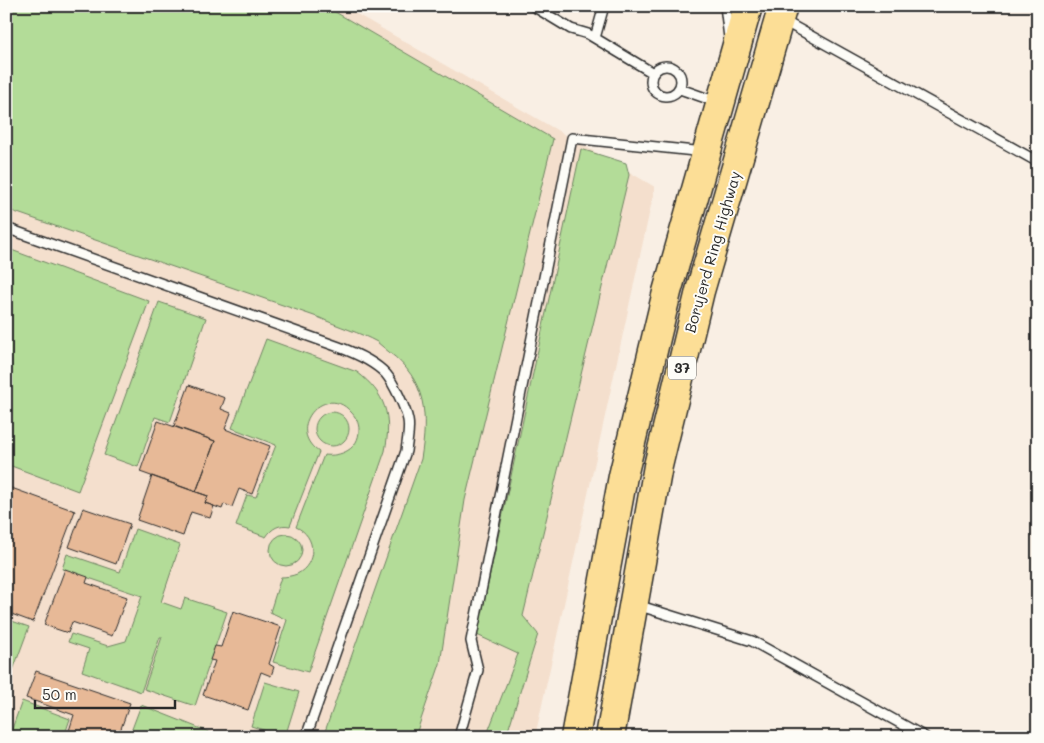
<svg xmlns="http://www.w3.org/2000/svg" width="1044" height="743" viewBox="0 0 1044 743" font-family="Mali,sans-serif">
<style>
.built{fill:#f4dfcd}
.grass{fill:#b3dc98;stroke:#6f8462}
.building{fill:#e7b997;stroke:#2b2b2b}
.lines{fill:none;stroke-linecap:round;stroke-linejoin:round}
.service-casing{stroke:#2b2b2b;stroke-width:12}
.trunk-casing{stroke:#2b2b2b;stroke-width:31}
.service{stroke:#fdfcf7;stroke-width:9}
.trunk{stroke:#fcde96;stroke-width:28}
.labels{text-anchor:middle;stroke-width:4;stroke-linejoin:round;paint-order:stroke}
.shield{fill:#fdfcf7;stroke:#6a6a68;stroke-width:1}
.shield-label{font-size:14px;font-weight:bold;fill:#2b2b2b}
.street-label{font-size:15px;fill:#2b2b2b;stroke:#fdfcf7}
</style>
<rect width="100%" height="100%" fill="#f9efe4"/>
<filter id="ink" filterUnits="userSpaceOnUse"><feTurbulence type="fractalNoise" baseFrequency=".02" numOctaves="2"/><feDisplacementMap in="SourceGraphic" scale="10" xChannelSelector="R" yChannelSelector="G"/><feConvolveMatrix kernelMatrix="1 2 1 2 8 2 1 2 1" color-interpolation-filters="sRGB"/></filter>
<g filter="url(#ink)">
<path class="built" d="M 6,6 L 343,6 L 655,187 L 535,737 L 6,737 Z"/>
<path class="grass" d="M 6,6 L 325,6 L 553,139 L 465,500 L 440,664 L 415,737 L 323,737 L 421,459 C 428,415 427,381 389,352 C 385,349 381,345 377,342 C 361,333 337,326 320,318 L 6,209 Z
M 581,149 L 626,163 L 629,175 L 523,616 L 538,634 L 506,737 L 486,737 L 518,654 L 477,635 Z
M 6,248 L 149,301 L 78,491 L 6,464 Z
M 159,302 L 206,318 L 170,422 L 155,417 L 138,467 L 104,455 Z
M 266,339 L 357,372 C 386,394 392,416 385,451 L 308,672 L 273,662 L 287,620 L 270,612 L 281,577 C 286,577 292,576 297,574 C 317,564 317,536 296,527 L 324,455 C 341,457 359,449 359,430 C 359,423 356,417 351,412 C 326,382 284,428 319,452 L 290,526 C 279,524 272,528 266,537 L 236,526 L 247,495 L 256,497 L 276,445 L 232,428 Z
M315 429a17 17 0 1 1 34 0a17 17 0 1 1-34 0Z
M 135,529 L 180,545 L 161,602 L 181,609 L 185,598 L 227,612 L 195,706 L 144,689 L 162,637 L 160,637 L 141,692 L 82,671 L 89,649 L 68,642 L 71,634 L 108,646 L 126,641 L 142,596 L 62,569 L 67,554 L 120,572 Z
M270 550a16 16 0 1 1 32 0a16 16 0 1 1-32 0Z
M 6,619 L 29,627 L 6,689 Z
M 265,682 L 299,692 L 285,737 L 251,726 Z
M 22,701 L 70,719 L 64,737 L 9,737 Z
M 141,705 L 219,736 L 218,737 L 129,737 Z"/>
<path class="building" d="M 189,385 L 225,398 L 221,409 L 231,413 L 225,429 L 270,446 L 252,494 L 239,489 L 232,507 L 224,504 L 222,509 L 205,503 L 208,496 L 196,492 L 215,441 L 174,426 Z
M 158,421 L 215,441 L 196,492 L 140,472 Z
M 152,476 L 208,496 L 205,503 L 214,506 L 210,518 L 191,512 L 183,536 L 137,520 Z
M 6,486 L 75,511 L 33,622 L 6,612 Z
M 83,508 L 130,524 L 116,564 L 69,547 Z
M 65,569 L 88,577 L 86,583 L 127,597 L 112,636 L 72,622 L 68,633 L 44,625 Z
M 233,611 L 281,627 L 269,664 L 274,667 L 271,676 L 261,672 L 248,710 L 203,695 L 215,661 L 210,660 L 215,646 L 221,647 Z
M 36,671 L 130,703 L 118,737 L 67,737 L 74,715 L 26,698 Z"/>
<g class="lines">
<defs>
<path id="service" d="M 533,6 L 571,29 L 588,34 L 653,73
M 725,6 L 729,38
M 782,20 L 1038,162
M 595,38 L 604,6
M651 81a15 15 0 1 1 30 0a15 15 0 1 1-30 0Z
M 680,89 L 717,102
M 6,228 L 339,347 C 355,353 374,361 386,374 C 393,382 406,409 408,420 C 410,430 407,441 406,451 L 306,737
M 637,605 L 752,641 L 925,737
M 459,737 L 478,670 L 471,641 L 572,138 L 704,152"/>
<path id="trunk" d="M 575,737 L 623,476 L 667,292 L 748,6
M 610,737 L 658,466 L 700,291 L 783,6"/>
</defs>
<use href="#service" class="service-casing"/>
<use href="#trunk" class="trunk-casing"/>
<use href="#service" class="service"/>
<use href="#trunk" class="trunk"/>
</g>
</g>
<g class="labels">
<rect class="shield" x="668" y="356.5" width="28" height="23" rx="4"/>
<g class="shield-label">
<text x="682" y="373">37</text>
</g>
<g class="street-label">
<text transform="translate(713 252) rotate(-74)" y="5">Borujerd Ring Highway</text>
</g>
</g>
<rect width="1044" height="743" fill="none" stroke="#fdfcf7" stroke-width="25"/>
<rect x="12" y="12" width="1019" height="718" fill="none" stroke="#2b2b2b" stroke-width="2" filter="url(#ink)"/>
<path d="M35 700v8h140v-8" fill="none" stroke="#2b2b2b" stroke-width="2.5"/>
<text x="42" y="700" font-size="15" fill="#2b2b2b" stroke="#fdfcf7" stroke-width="4" paint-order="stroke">50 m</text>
</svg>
